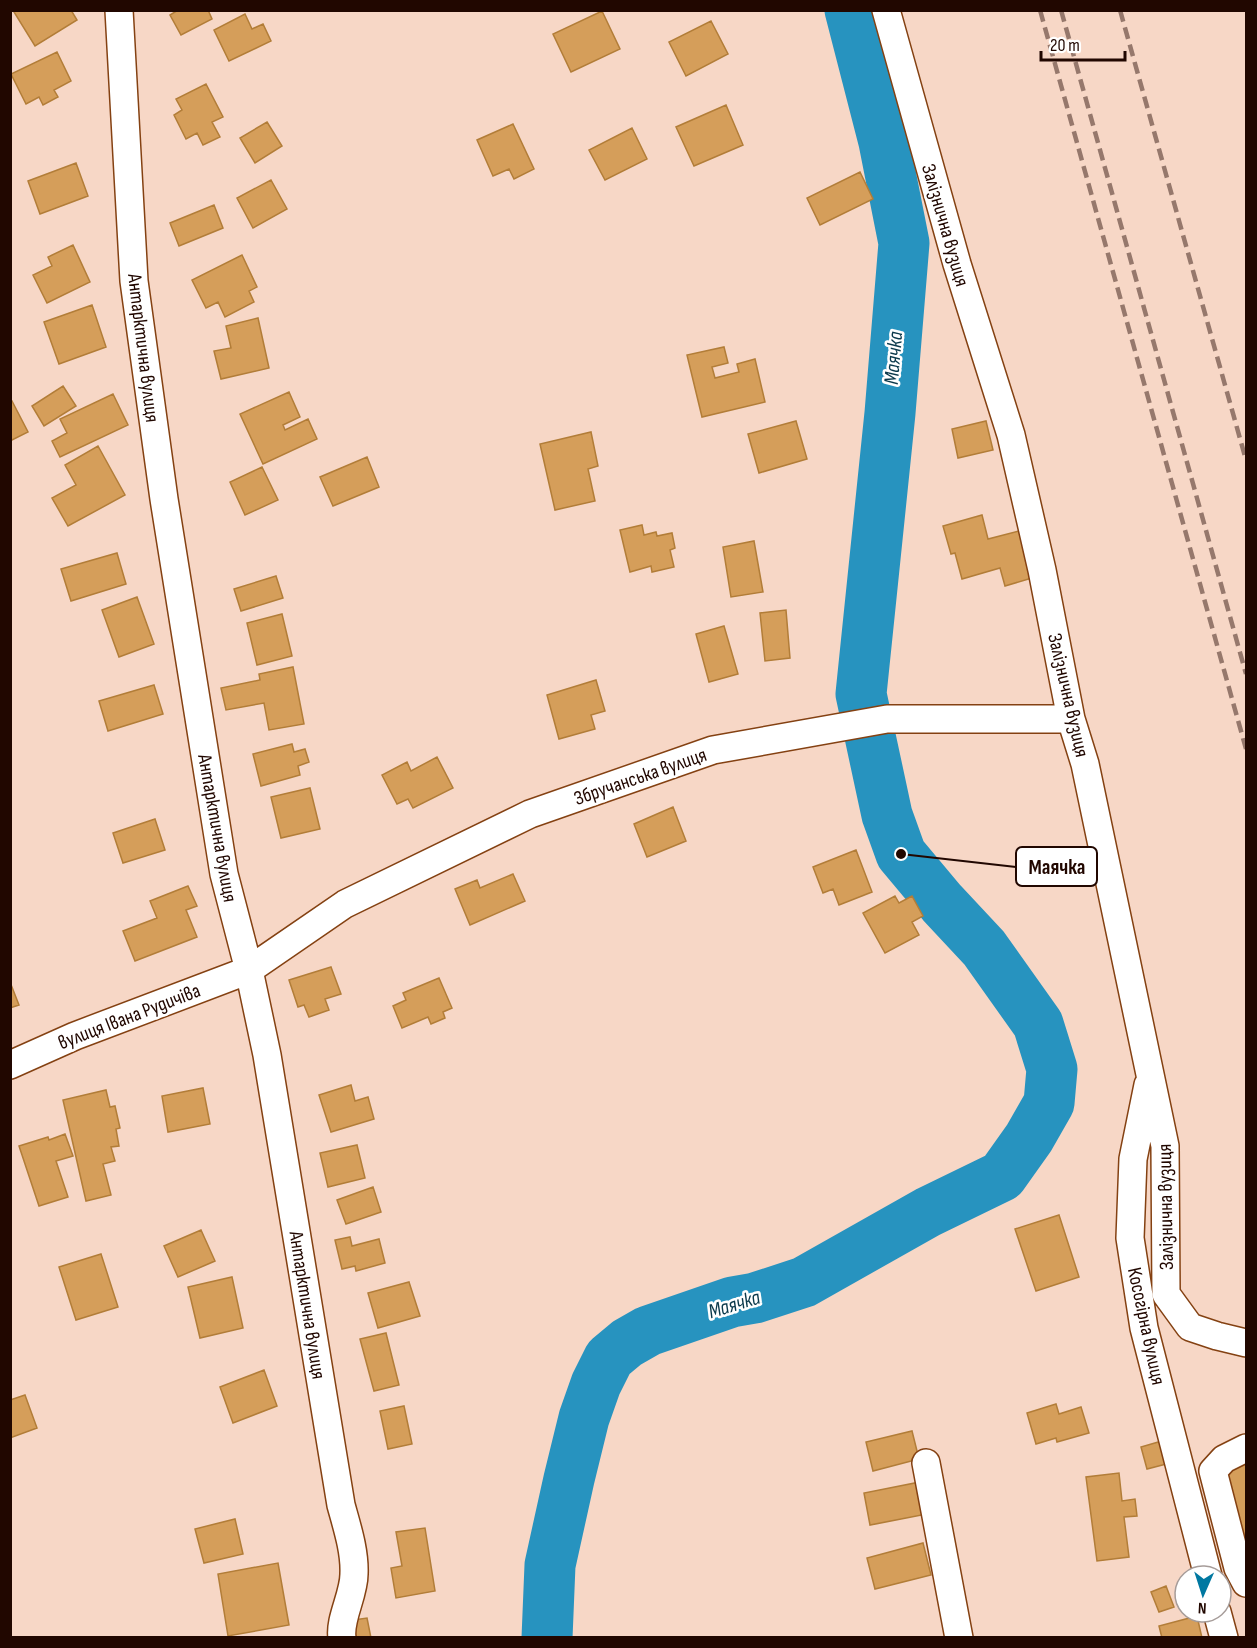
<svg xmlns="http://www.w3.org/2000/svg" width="1257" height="1648" viewBox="0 0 1257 1648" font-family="'Sofia Sans Condensed',sans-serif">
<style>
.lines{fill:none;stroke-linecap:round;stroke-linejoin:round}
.river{stroke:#2793bf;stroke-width:51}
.building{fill:#d59e5a;stroke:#b27d38;stroke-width:1.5}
.minor-casing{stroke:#844112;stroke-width:30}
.minor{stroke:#fff;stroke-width:27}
.rail{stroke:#96786c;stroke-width:4.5;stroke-dasharray:12 6;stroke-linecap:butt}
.labels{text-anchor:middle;stroke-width:5;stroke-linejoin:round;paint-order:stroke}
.street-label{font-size:20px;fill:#210700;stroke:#fff}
.water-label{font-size:21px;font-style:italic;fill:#0b394b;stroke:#fff}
.leader{fill:none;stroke:#210700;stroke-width:2}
.callout-dot{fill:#210700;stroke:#fff;stroke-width:2}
.callout{fill:#fff;stroke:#210700;stroke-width:2}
.callout-label{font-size:21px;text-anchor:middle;font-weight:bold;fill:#210700}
</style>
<rect width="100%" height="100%" fill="#f7d7c6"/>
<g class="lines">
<path class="river" d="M 547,1638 L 550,1565 L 569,1479 L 584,1418 L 596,1384 L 609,1358 L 627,1343 L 648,1331 L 732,1302 L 755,1298 L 804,1282 L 928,1212 L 1002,1176 L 1029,1138 L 1049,1103 L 1052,1069 L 1038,1024 L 984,948 L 942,903 L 901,854 L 887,815 L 861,694 L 890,413 L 904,243 L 884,142 L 850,10"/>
</g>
<path class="building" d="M 17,10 L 71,10 L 77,20 L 35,46 L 14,12 Z
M 178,10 L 208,10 L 212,19 L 181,35 L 170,15 Z
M 602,11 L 620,49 L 571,72 L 553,34 Z
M 245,14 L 252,29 L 263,24 L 271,41 L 229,61 L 214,30 Z
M 711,21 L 728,54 L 686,76 L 669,42 Z
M 57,52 L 71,81 L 54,90 L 58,97 L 43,105 L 39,97 L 26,104 L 11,74 Z
M 206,84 L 223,117 L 212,122 L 220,137 L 203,145 L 197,133 L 186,139 L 174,115 L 182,110 L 176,99 Z
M 726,105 L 743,145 L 694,166 L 676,127 Z
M 267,122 L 282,146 L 255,163 L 240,138 Z
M 513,124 L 534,169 L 514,179 L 509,169 L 493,176 L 477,140 Z
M 632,128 L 647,159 L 605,180 L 589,150 Z
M 76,163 L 88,196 L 40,214 L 28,181 Z
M 860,172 L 873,199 L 820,225 L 807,198 Z
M 271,180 L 287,209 L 253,228 L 237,198 Z
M 214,205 L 223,228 L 179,246 L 170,223 Z
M 73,245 L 90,282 L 47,303 L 33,275 L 52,266 L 48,257 Z
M 242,255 L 257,287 L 249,291 L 254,302 L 225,317 L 218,302 L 206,308 L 192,280 Z
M 92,305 L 106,347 L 59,364 L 44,322 Z
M 258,318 L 269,368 L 221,379 L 214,351 L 231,348 L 226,326 Z
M 724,347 L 728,363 L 712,367 L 715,378 L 739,372 L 737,364 L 755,359 L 765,402 L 702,417 L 687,355 Z
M 63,386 L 76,406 L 44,426 L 32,406 Z
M 289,392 L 300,417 L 283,425 L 285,430 L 308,419 L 317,439 L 263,464 L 240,414 Z
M 113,394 L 128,425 L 60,457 L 52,441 L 67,433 L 60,419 Z
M 12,401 L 28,432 L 10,441 L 10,402 Z
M 796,421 L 807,459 L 759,473 L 748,434 Z
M 986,421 L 993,450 L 958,458 L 952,429 Z
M 591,432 L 598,466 L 588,469 L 595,501 L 555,510 L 540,444 Z
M 98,446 L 125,495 L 68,526 L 52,498 L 76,485 L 65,465 Z
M 367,457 L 379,487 L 333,506 L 320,477 Z
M 262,467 L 278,500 L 245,515 L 230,482 Z
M 982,515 L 988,539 L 1019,531 L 1032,578 L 1005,586 L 1000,568 L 962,579 L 955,553 L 951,554 L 943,526 Z
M 642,525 L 644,535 L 656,532 L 657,536 L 672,533 L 675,548 L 670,550 L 674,567 L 652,572 L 651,566 L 630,572 L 620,530 Z
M 754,541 L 763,592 L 731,597 L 723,547 Z
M 117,553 L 126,584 L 71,601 L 61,569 Z
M 276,576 L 283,598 L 241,611 L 234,589 Z
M 137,597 L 154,644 L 119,657 L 102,610 Z
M 786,610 L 790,658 L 765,661 L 760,613 Z
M 282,614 L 292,656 L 257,665 L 247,623 Z
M 724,626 L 738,674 L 709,682 L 696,634 Z
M 293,667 L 304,724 L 269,730 L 264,703 L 226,710 L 221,688 L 260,680 L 259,674 Z
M 596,680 L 605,711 L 591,715 L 595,729 L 559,739 L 547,695 Z
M 154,685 L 163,714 L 108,731 L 99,701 Z
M 292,744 L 294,752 L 305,749 L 309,762 L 298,766 L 300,775 L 261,786 L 253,754 Z
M 437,757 L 453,788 L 413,808 L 408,799 L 397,804 L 382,775 L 407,762 L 411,771 Z
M 310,788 L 320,829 L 281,838 L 271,797 Z
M 673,807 L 686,841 L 647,857 L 634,824 Z
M 155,819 L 165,850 L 123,863 L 113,833 Z
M 856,850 L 872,892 L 839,905 L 833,889 L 823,893 L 813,867 Z
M 513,874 L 525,901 L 470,925 L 455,889 L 477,880 L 480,888 Z
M 188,886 L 197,906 L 186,910 L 197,937 L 135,961 L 123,931 L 157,918 L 150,901 Z
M 895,896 L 899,903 L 912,896 L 923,916 L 912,922 L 919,935 L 885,953 L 863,913 Z
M 331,967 L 341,994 L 325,999 L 329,1010 L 309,1017 L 304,1005 L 298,1007 L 289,980 Z
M 439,978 L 452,1008 L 443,1012 L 445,1018 L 431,1024 L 428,1017 L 402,1028 L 393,1006 L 406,1000 L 403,993 Z
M 10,982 L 19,1005 L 10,1008 Z
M 351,1085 L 355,1101 L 368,1097 L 374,1119 L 331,1132 L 319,1095 Z
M 203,1088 L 210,1124 L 168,1132 L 162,1096 Z
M 106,1090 L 110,1107 L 115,1106 L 120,1128 L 116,1129 L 119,1146 L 111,1147 L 115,1161 L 103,1164 L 111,1195 L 86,1201 L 63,1100 Z
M 65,1134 L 73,1156 L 56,1161 L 68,1197 L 39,1206 L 19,1146 L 48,1137 L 49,1140 Z
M 357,1145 L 365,1178 L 328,1187 L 320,1153 Z
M 373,1187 L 381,1212 L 346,1224 L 337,1200 Z
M 1059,1215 L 1079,1277 L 1036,1291 L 1015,1229 Z
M 201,1230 L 215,1261 L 178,1277 L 164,1246 Z
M 350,1237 L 352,1246 L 379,1239 L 385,1263 L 356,1271 L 355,1266 L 342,1269 L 335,1240 Z
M 101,1254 L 118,1307 L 76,1320 L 59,1267 Z
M 232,1277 L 243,1328 L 200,1338 L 188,1287 Z
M 409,1282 L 420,1316 L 378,1328 L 368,1293 Z
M 386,1333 L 399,1385 L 374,1391 L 360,1339 Z
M 264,1370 L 277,1406 L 233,1423 L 220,1387 Z
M 25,1395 L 37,1428 L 10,1438 L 10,1400 Z
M 1056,1404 L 1059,1414 L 1081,1407 L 1089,1433 L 1057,1442 L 1056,1438 L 1036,1444 L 1027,1413 Z
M 404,1406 L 412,1444 L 388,1449 L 380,1411 Z
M 912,1431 L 919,1459 L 873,1471 L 866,1442 Z
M 1172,1438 L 1178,1461 L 1147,1469 L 1141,1447 Z
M 1246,1460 L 1246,1560 L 1225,1465 Z
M 1119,1473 L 1122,1501 L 1135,1499 L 1137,1516 L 1124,1517 L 1129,1557 L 1097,1561 L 1086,1477 Z
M 920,1482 L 927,1514 L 870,1525 L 864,1493 Z
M 235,1519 L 243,1554 L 204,1563 L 195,1529 Z
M 425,1528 L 435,1591 L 396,1598 L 391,1568 L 402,1566 L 396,1532 Z
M 923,1543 L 931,1575 L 875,1589 L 867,1558 Z
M 278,1563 L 289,1625 L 228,1636 L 218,1574 Z
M 1166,1586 L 1174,1607 L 1159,1612 L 1151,1592 Z
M 1197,1616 L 1202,1638 L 1162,1638 L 1159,1626 Z
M 367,1618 L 371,1638 L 350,1638 L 347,1621 Z"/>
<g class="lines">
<defs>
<path id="minor" d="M 119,10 L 134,281 L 164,499 L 224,874 L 249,970 L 267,1055 L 341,1505 C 347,1527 355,1551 354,1574 C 354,1595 339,1619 342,1638
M 886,10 L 957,264 L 1011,435 L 1042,570 L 1071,719 L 1085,764 L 1165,1146 L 1166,1294 L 1190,1327 L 1217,1336 L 1246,1343
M 10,1065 L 75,1036 L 249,970 L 345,904 L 530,814 L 713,750 L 887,719 L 1071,719
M 1148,1085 L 1133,1159 L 1130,1238 L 1144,1328 L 1208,1576
M 1246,1448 L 1224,1459 L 1213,1471 L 1238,1568 L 1246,1583
M 926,1463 L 959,1638
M 1217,1612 L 1224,1638"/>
</defs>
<use href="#minor" class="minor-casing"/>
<use href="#minor" class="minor"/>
<path class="rail" d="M 1040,10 L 1246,749
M 1061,10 L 1246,674
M 1120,10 L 1246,460"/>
</g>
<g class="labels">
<g class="street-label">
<text transform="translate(946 225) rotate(74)" y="7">Залізнична вузиця</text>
<text transform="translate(144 348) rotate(83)" y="7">Антарктична вулиця</text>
<text transform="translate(1069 695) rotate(77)" y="7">Залізнична вузиця</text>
<text transform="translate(640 776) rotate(-19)" y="7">Збручанська вулиця</text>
<text transform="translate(218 828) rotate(80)" y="7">Антарктична вулиця</text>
<text transform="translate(129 1016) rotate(-21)" y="7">вулиця Івана Рудичіва</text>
<text transform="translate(1165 1207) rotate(-91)" y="7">Залізнична вузиця</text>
<text transform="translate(308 1305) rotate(81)" y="7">Антарктична вулиця</text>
<text transform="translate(1147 1326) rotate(78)" y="7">Косогірна вулиця</text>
</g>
<g class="water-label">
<text transform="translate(893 358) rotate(-85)" y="7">Маячка</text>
<text transform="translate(734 1304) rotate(-17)" y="7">Маячка</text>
</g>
</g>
<path class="leader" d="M901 854L1016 867"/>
<circle class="callout-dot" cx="901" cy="854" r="6"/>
<rect class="callout" x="1016" y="847" width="81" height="39" rx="6"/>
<g class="callout-label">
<text x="1057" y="874">Маячка</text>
</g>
<rect width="1257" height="1648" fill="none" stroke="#210700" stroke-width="24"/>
<g transform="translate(1203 1594) rotate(183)"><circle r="28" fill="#ffffff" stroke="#a69c99" stroke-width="1.5"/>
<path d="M0-4.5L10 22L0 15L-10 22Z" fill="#0078a1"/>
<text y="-9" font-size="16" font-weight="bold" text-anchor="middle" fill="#210700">N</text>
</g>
<path d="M1041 51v9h84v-9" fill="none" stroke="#210700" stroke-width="3"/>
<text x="1050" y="51" font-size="18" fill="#210700" stroke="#ffffff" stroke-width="4.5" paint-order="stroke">20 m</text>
</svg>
